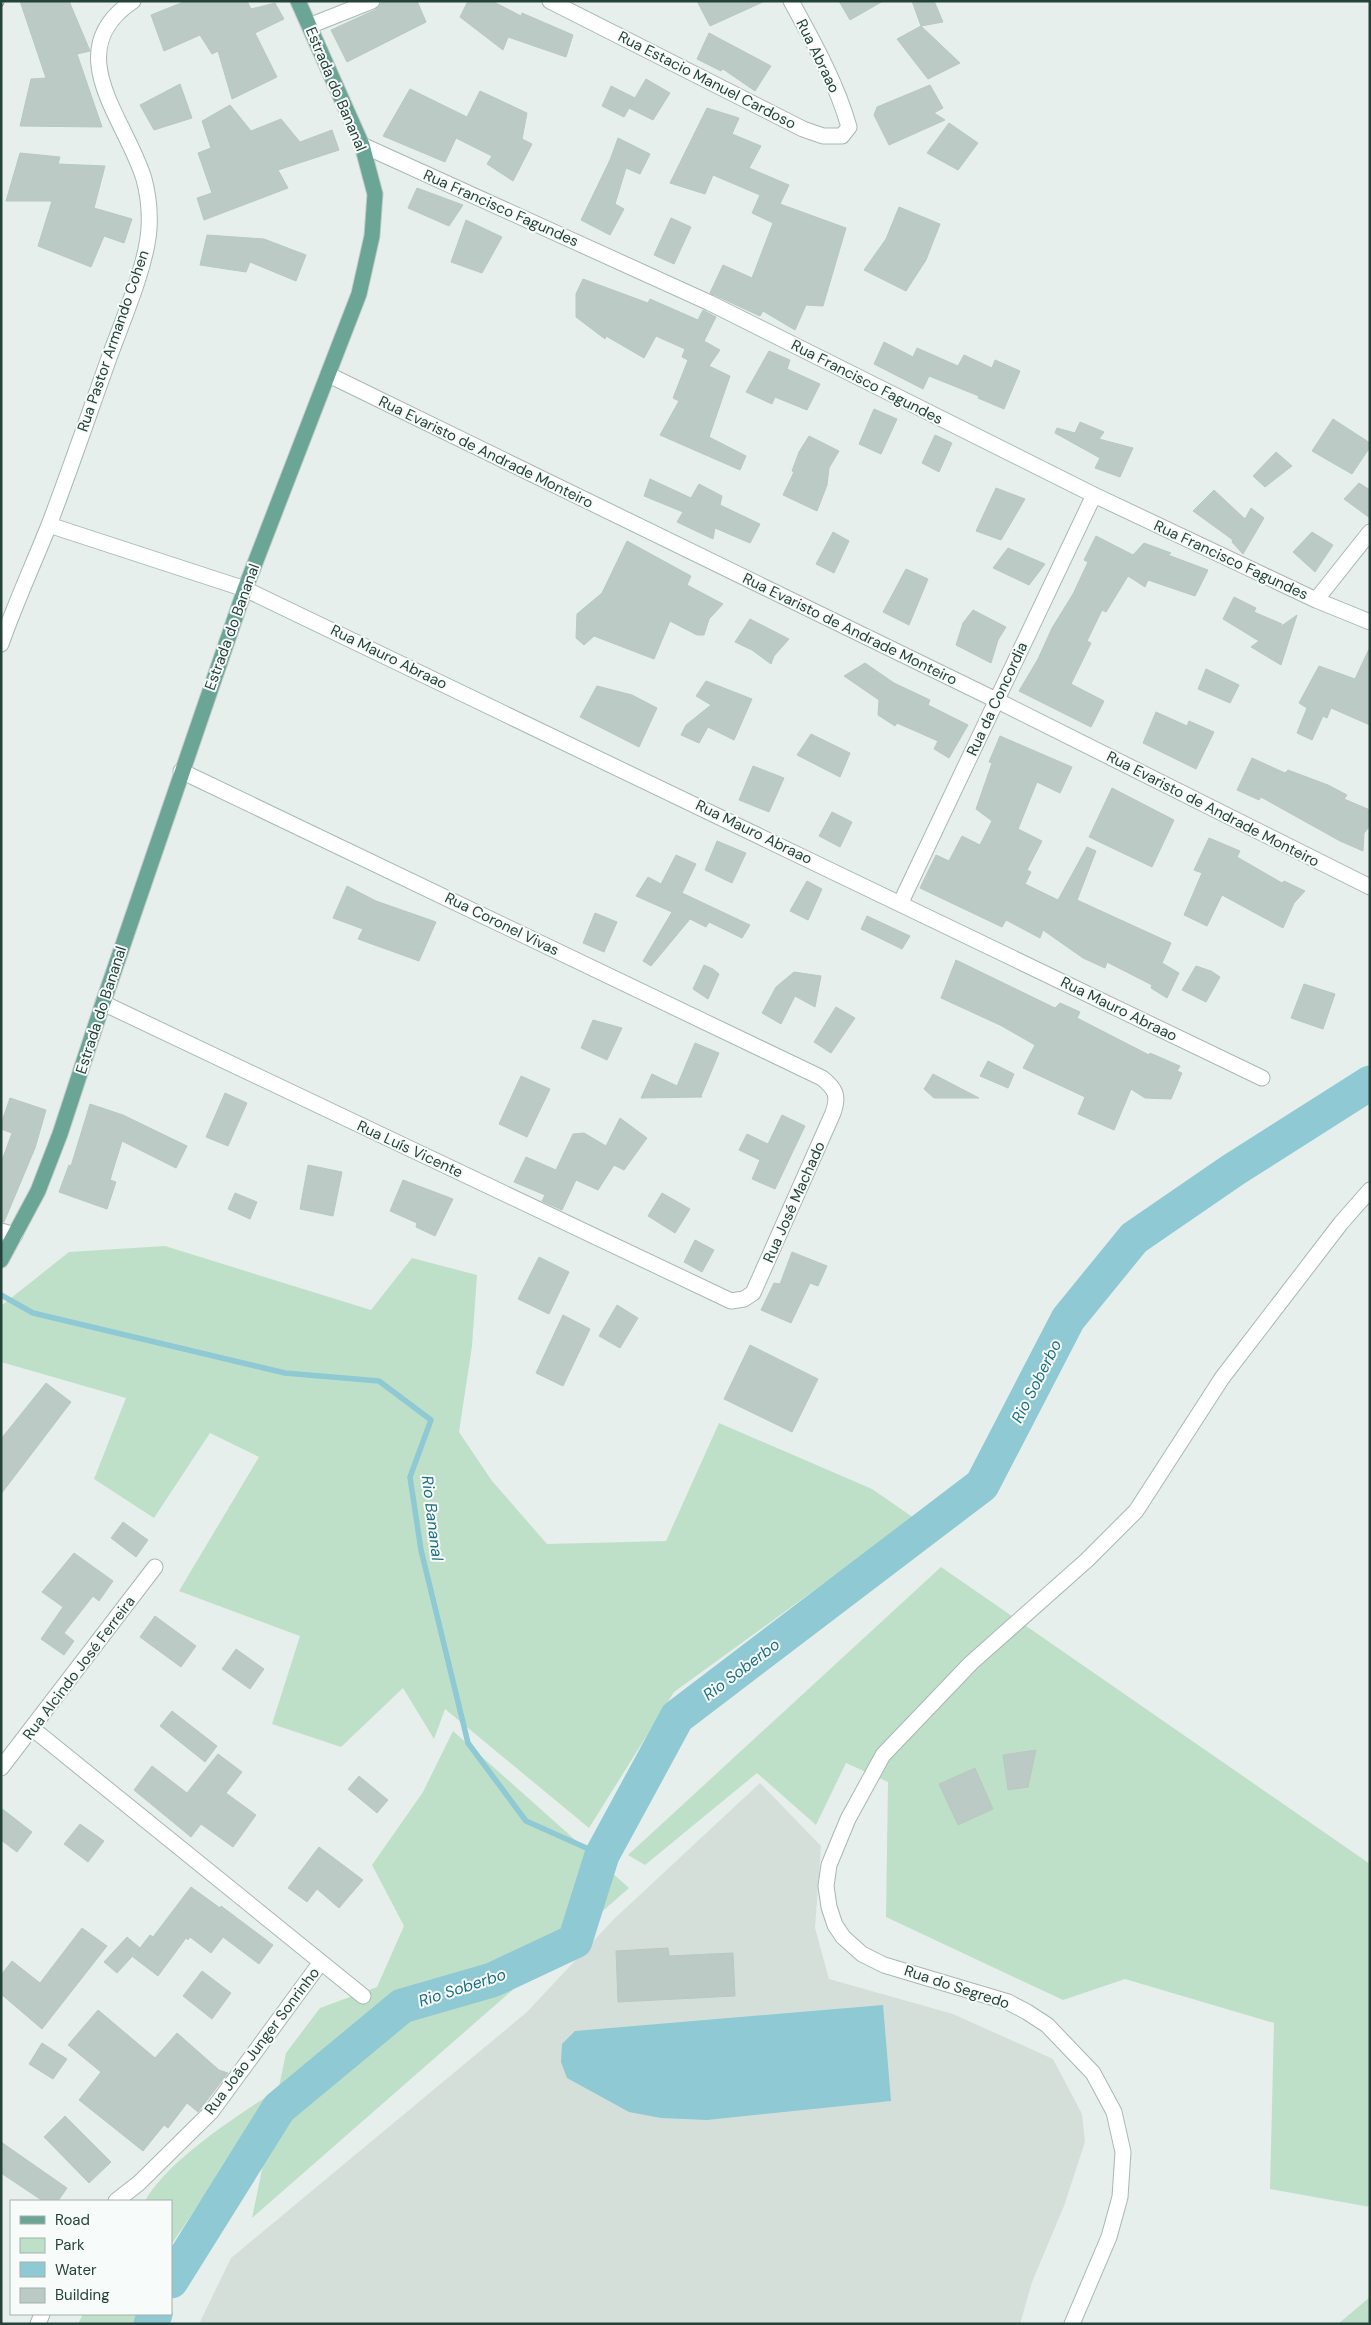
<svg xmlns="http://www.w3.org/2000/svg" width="1371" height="2325" viewBox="0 0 1371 2325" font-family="'DM Sans',sans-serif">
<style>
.built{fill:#d4dfda}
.green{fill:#bfe0c8}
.water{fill:#8ec9d4}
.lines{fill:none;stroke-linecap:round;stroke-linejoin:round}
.stream{stroke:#8ec9d4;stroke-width:5.5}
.river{stroke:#8ec9d4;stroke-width:35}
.building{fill:#bbcac4;stroke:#b8c9c2}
.minor-casing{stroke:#a8b8b2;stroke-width:17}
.major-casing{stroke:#c2cac8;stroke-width:17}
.minor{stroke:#fff;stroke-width:15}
.major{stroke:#6aa596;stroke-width:15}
.rail-casing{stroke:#5f7d75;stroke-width:5.5}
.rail{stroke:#f7fbf9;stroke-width:4;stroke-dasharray:11;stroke-linecap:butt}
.labels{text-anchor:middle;stroke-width:4;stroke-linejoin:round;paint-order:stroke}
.street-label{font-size:15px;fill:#24423a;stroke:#f7fbf9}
.water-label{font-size:16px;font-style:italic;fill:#1c6f80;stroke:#f7fbf9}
</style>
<rect width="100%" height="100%" fill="#e6efeb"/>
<path class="built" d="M 760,1783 L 821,1846 L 815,1928 L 829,1979 L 953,2014 L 1053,2059 L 1082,2114 L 1085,2142 L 1064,2206 L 1032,2282 L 1020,2324 L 199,2324 L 231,2258 L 527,2012 L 614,1919 Z"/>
<path class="green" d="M 165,1246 L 371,1310 L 412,1258 L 477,1275 L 472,1346 L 459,1432 L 492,1481 L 547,1544 L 666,1541 L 719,1423 L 872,1489 L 914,1518 L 674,1692 L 589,1828 L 445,1709 L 434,1739 L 403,1688 L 341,1747 L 272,1724 L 300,1636 L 179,1591 L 259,1457 L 210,1433 L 154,1518 L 94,1479 L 126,1398 L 1,1362 L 1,1306 L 69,1252 Z
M 941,1567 L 1370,1864 L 1370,2207 L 1270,2189 L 1274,2023 L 1125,1979 L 1063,2000 L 886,1917 L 888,1782 L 846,1763 L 816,1825 L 757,1773 L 645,1865 L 628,1855 Z
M 453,1731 L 629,1888 L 252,2218 L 286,2053 L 320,2008 L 377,1987 L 404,1926 L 372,1865 L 423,1792 Z
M 275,2091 L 171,2245 L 171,2201 L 145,2201 C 168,2160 236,2117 275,2091 Z
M 1370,2297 L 1370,2324 L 1338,2324 Z
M 83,2314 L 138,2314 L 133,2324 L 78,2324 Z"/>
<path class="water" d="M 883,2005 L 891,2101 L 707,2120 L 661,2118 L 629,2112 L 567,2078 L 561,2062 L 562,2044 L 575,2031 Z"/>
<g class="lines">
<path class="stream" d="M 1,1295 L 33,1313 L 285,1373 L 379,1381 L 431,1420 L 410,1477 L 421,1550 L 468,1743 L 526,1821 L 602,1855"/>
<path class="river" d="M 171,2281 L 279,2108 L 402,2006 L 492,1980 L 575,1941 L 602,1855 L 677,1717 L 982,1485 L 1068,1319 L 1134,1238 L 1233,1170 L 1370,1083
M 151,2324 L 155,2314"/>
</g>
<path class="building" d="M 20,1 L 69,1 L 90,51 L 77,54 L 102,127 L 20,126 L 31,79 L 46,78 Z
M 186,1 L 247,1 L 251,9 L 275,3 L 284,19 L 255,33 L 277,77 L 232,99 L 218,51 L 212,54 L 200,35 L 164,51 L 151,15 Z
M 383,1 L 417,1 L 426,22 L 347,62 L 331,30 L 375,10 Z
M 468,1 L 492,1 L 521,16 L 522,13 L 573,35 L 566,57 L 508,37 L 503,50 L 460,17 Z
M 697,1 L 765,1 L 710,26 Z
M 839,1 L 883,1 L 850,20 Z
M 912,1 L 934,1 L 943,22 L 921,26 Z
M 921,26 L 960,63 L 928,79 L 897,39 Z
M 709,33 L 771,66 L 755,91 L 723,69 L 721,71 L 697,59 Z
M 646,79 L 670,93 L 653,120 L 629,108 Z
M 180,84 L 192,118 L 154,130 L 140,105 Z
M 930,85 L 943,108 L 934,113 L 945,120 L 889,145 L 874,115 L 877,107 Z
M 611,86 L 635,98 L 624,117 L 602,106 Z
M 410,89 L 467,117 L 480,91 L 527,113 L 522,139 L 532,144 L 513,181 L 487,164 L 492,156 L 456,138 L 445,162 L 383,136 Z
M 230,105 L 251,131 L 281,119 L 300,142 L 332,130 L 339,150 L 278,170 L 288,188 L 204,220 L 197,198 L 212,193 L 198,153 L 211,148 L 202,121 Z
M 707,108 L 739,118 L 732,134 L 761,146 L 749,168 L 789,185 L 780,204 L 846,228 L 823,306 L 806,305 L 795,330 L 763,311 L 760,316 L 710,293 L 723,265 L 752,278 L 773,223 L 752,213 L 760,195 L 713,175 L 705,194 L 670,183 Z
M 949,123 L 978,143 L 958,170 L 927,153 Z
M 618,138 L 650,154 L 640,174 L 626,168 L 615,204 L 624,209 L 610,235 L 581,220 L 610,160 Z
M 20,153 L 60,157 L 58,164 L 105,166 L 94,208 L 132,219 L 124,243 L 104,236 L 91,267 L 38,246 L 52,201 L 6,201 Z
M 417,188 L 463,205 L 449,226 L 408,208 Z
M 899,207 L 940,224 L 926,260 L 906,291 L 864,270 L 886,239 Z
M 671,218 L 691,227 L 674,264 L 654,255 Z
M 466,220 L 502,237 L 482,273 L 451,262 Z
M 207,235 L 264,239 L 306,255 L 296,281 L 250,262 L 246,272 L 200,265 Z
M 583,279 L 648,303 L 650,299 L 698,320 L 703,310 L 716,317 L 704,341 L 720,350 L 709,366 L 730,376 L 709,437 L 746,456 L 740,470 L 660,435 L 679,401 L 673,398 L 688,360 L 682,357 L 685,349 L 656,336 L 644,358 L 606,336 L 605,339 L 576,317 L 576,294 Z
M 884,342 L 913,357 L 917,348 L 958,366 L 964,355 L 992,368 L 995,360 L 1020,371 L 1004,409 L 978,398 L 979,396 L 929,376 L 923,389 L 874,364 Z
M 769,351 L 790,360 L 787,369 L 820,384 L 807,410 L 775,397 L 772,404 L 746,392 Z
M 874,409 L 897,419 L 881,454 L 859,444 Z
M 1333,419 L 1370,443 L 1370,447 L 1352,474 L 1312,451 Z
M 1080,422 L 1104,432 L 1099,439 L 1133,448 L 1120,477 L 1095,468 L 1100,458 L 1055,433 L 1057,428 L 1075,433 Z
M 935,435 L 952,443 L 939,472 L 922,463 Z
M 809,436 L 839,451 L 829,468 L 827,485 L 817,511 L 783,495 L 794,472 L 792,471 L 799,452 Z
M 1276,452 L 1292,466 L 1265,487 L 1253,476 Z
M 650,479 L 691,498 L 699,484 L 722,496 L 720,505 L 760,524 L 750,543 L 715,528 L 713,539 L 677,522 L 683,512 L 644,496 Z
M 1359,483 L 1370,490 L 1370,518 L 1344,499 Z
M 996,488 L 1025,499 L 1001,540 L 976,531 Z
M 1214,490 L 1245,519 L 1251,508 L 1264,518 L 1243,554 L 1232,542 L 1233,540 L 1193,511 Z
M 833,532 L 849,541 L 834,573 L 816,564 Z
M 1312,532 L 1333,545 L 1315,572 L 1293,552 Z
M 1096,536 L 1133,555 L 1144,543 L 1171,553 L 1168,555 L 1208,570 L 1195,596 L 1148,580 L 1145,587 L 1128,576 L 1106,612 L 1102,610 L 1087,641 L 1091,643 L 1071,684 L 1104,701 L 1091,727 L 1019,691 L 1038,659 L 1052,628 L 1073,594 L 1088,562 L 1084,560 Z
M 627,541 L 691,576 L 687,585 L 723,604 L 709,619 L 704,635 L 697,635 L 670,621 L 654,659 L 594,636 L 584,645 L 576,638 L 577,614 L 602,593 Z
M 1008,548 L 1045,564 L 1029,585 L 993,568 Z
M 906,569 L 928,579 L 909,625 L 883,612 Z
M 1234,597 L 1256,608 L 1254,612 L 1282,624 L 1280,627 L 1297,615 L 1281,665 L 1251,647 L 1259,641 L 1223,619 Z
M 973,610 L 1006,627 L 998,640 L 991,663 L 956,645 L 963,623 Z
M 750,619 L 789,639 L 774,656 L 771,664 L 752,650 L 735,642 Z
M 1370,647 L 1370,725 L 1331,708 L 1327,718 L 1323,716 L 1312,740 L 1297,733 L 1307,708 L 1299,703 L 1319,666 L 1355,679 Z
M 865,663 L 894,683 L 930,700 L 928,705 L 968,725 L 949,758 L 934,749 L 938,741 L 897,723 L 895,726 L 878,715 L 879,700 L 844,676 Z
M 1206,669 L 1239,685 L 1230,703 L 1198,689 Z
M 706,681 L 752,699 L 734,740 L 708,727 L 699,743 L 681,735 L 686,725 L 711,705 L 696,696 Z
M 597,686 L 632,695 L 657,708 L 639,747 L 580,717 Z
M 1156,712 L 1187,726 L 1189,721 L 1214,732 L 1196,769 L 1143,743 Z
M 811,734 L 850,753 L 840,777 L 797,755 Z
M 1000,736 L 1072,767 L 1060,793 L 1037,782 L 1018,829 L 1042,841 L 1027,870 L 1031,872 L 1025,884 L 1058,900 L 1087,847 L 1096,851 L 1077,900 L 1171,943 L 1162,963 L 1179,973 L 1167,998 L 1151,988 L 1152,985 L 1107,962 L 1105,968 L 1083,958 L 1043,930 L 1040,938 L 1006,920 L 1002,927 L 920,888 L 936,855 L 949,861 L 962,836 L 980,845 L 992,821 L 976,809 L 992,763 L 989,762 Z
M 1252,758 L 1285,773 L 1288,770 L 1328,785 L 1347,795 L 1344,799 L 1370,810 L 1370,826 L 1364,833 L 1363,851 L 1340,841 L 1261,797 L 1259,800 L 1237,790 Z
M 753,766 L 784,778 L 769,812 L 739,800 Z
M 1112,788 L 1174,820 L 1152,867 L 1089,837 Z
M 832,812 L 852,822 L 840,847 L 819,836 Z
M 1209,838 L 1240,851 L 1237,857 L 1282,883 L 1284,881 L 1305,891 L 1294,903 L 1283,928 L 1222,895 L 1207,926 L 1184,915 L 1202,873 L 1194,870 Z
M 717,841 L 746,853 L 732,883 L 705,870 Z
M 676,855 L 696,864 L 682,893 L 750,925 L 742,938 L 709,922 L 706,927 L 690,919 L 651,966 L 643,961 L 672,912 L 636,896 L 648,877 L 661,884 Z
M 807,881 L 822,889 L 808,920 L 790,911 Z
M 347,886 L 376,901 L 436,922 L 419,961 L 358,939 L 363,929 L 333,918 Z
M 595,913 L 617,922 L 604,952 L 583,943 Z
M 867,916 L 910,936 L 902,949 L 861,929 Z
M 956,960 L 1055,1008 L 1060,1003 L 1080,1012 L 1077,1018 L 1149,1055 L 1150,1053 L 1180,1066 L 1177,1071 L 1182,1073 L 1171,1099 L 1145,1098 L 1131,1089 L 1114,1130 L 1078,1114 L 1085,1097 L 1023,1068 L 1035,1045 L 1000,1025 L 941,998 Z
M 704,965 L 713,969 L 719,974 L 708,999 L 693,989 Z
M 1196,966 L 1211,971 L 1220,977 L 1206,1002 L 1182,990 Z
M 794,972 L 821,976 L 815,1007 L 795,996 L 781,1024 L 762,1013 L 776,987 Z
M 1304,984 L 1335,994 L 1323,1029 L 1291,1018 Z
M 836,1007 L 855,1018 L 831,1053 L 814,1042 Z
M 593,1020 L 622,1028 L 607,1060 L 581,1048 Z
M 695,1043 L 719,1053 L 701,1096 L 702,1097 L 641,1098 L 652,1074 L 677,1086 Z
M 988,1061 L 1014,1074 L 1008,1088 L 980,1076 Z
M 933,1074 L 979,1098 L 934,1098 L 924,1089 Z
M 521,1076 L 550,1089 L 527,1137 L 499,1124 Z
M 225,1093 L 247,1103 L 228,1146 L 206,1137 Z
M 10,1098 L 46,1110 L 35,1148 L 4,1222 L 1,1222 L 1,1163 L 12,1133 L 1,1129 L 1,1124 Z
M 90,1104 L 123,1115 L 187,1146 L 176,1168 L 122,1141 L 110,1180 L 116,1182 L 107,1209 L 59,1192 L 69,1165 L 71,1166 Z
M 782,1115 L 805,1126 L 775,1189 L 752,1179 L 760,1160 L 739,1150 L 747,1134 L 768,1144 Z
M 620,1118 L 647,1138 L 624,1170 L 614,1165 L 598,1190 L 576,1180 L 562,1210 L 542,1201 L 545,1195 L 514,1182 L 526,1157 L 556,1170 L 573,1134 L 584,1133 L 606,1146 Z
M 308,1165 L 342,1172 L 333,1216 L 300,1209 Z
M 403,1180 L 453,1199 L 435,1236 L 416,1227 L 417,1223 L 390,1211 Z
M 235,1193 L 257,1202 L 250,1219 L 228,1209 Z
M 662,1193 L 690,1209 L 675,1233 L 648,1216 Z
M 695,1240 L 714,1250 L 702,1272 L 684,1262 Z
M 792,1252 L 827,1266 L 818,1286 L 810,1283 L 791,1323 L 761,1310 L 774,1283 L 780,1284 Z
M 539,1257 L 569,1272 L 549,1314 L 518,1299 Z
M 617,1305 L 638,1318 L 620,1348 L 599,1336 Z
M 563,1315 L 590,1329 L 563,1386 L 536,1373 Z
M 750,1345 L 818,1379 L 792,1432 L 724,1399 Z
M 46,1383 L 71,1402 L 1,1494 L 1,1439 Z
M 123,1522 L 148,1540 L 136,1557 L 111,1538 Z
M 74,1553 L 113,1581 L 99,1601 L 93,1596 L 64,1633 L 74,1641 L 64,1655 L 41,1639 L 63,1607 L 42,1592 Z
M 155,1616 L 196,1646 L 181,1667 L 140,1637 Z
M 236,1649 L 264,1669 L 250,1689 L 222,1669 Z
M 172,1711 L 217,1746 L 205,1762 L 160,1726 Z
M 1036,1750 L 1028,1787 L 1008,1790 L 1003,1755 Z
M 218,1754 L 242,1772 L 226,1793 L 256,1815 L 233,1847 L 201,1824 L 191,1837 L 134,1790 L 152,1766 L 187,1793 Z
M 975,1768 L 993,1809 L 958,1825 L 939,1784 Z
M 359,1776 L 388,1800 L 377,1813 L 348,1789 Z
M 1,1808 L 32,1832 L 17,1852 L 1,1840 Z
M 80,1824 L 104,1841 L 88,1862 L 64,1844 Z
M 319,1847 L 363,1880 L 339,1908 L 317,1889 L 307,1902 L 288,1888 Z
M 191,1887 L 220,1908 L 221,1906 L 273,1945 L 259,1964 L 223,1937 L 211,1953 L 190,1937 L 188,1940 L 186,1938 L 158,1976 L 133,1957 L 150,1935 L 153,1937 Z
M 82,1928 L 107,1946 L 42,2029 L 1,1994 L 1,1975 L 12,1961 L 40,1983 Z
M 127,1937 L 140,1948 L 117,1973 L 104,1962 Z
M 668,1948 L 669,1956 L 733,1953 L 735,1996 L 618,2002 L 616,1951 Z
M 202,1971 L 231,1993 L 212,2019 L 183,1996 Z
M 98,2010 L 155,2058 L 177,2033 L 219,2070 L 228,2073 L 198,2112 L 187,2103 L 168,2128 L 164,2125 L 143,2151 L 79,2100 L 101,2072 L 68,2045 Z
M 42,2043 L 67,2059 L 53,2079 L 29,2064 Z
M 65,2116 L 111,2162 L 89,2183 L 44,2137 Z
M 1,2142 L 67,2188 L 58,2201 L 43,2201 L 1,2173 Z"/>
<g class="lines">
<defs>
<path id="minor" d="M 550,1 L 803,129 L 823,136 L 842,136 L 849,127 C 837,84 813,41 791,1
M 309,26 L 372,1
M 362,145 L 710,303 L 1094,495 L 1316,600 L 1370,622
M 329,375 L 996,700 L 1370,887
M 49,525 L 245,589 L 1262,1078
M 1316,600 L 1370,532
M 1,644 C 15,604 33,565 49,525 C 70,470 89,414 109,358 C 122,322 147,265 149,228 C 150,212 148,194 144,179 C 126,119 58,51 133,1
M 901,902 L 1094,495
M 103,1003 L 731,1301 L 744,1299 L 753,1293 L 833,1113 C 839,1096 836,1089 822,1078 L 181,771
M 1,1231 L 15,1235
M 33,1729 L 363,1996
M 1,1768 L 155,1567
M 116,2201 L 139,2183 L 211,2112 L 321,1962
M 38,2324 L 42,2314
M 1072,2324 L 1109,2237 L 1120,2197 L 1123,2152 L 1114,2112 L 1093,2073 L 1047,2025 L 1027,2012 L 1008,2002 L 884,1965 L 862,1954 L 843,1937 L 835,1925 L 829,1907 L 826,1886 L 829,1865 L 848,1819 L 883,1755 L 971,1663 L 1087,1560 L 1136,1511 L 1222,1378 L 1341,1223 L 1370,1190"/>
<path id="major" d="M 1,1260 L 38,1191 L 60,1134 L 103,1003 L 245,589 L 359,294 L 372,236 L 375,194 L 362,145 L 298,1"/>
</defs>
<use href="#minor" class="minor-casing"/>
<use href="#major" class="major-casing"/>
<use href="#minor" class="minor"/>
<use href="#major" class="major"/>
<defs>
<path id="rail" d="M 1,4 L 2,1"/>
</defs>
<use href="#rail" class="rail-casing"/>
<use href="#rail" class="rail"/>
</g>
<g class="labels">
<g class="street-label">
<text transform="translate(818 56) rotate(64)" y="5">Rua Abraao</text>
<text transform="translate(707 80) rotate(27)" y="5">Rua Estacio Manuel Cardoso</text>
<text transform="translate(336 89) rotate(67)" y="5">Estrada do Bananal</text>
<text transform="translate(501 208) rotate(24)" y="5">Rua Francisco Fagundes</text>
<text transform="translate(113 341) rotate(-71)" y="5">Rua Pastor Armando Cohen</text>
<text transform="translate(867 382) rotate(27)" y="5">Rua Francisco Fagundes</text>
<text transform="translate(486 452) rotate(26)" y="5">Rua Evaristo de Andrade Monteiro</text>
<text transform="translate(1231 560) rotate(25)" y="5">Rua Francisco Fagundes</text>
<text transform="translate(232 627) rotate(-70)" y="5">Estrada do Bananal</text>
<text transform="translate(850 629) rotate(26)" y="5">Rua Evaristo de Andrade Monteiro</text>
<text transform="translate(389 657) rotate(26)" y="5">Rua Mauro Abraao</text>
<text transform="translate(997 699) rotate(-65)" y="5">Rua da Concordia</text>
<text transform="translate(1213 809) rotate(27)" y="5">Rua Evaristo de Andrade Monteiro</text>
<text transform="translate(754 832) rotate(26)" y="5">Rua Mauro Abraao</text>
<text transform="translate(502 924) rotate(26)" y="5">Rua Coronel Vivas</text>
<text transform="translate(1119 1009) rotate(26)" y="5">Rua Mauro Abraao</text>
<text transform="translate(101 1010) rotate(-72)" y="5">Estrada do Bananal</text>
<text transform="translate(410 1149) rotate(25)" y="5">Rua Luís Vicente</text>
<text transform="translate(794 1202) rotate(-66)" y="5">Rua José Machado</text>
<text transform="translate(79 1668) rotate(-53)" y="5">Rua Alcindo José Ferreira</text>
<text transform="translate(957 1987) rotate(18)" y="5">Rua do Segredo</text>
<text transform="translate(262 2041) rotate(-53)" y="5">Rua João Junger Sonrinho</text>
</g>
<g class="water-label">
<text transform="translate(1036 1381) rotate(-63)" y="6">Rio Soberbo</text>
<text transform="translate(433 1518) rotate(83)" y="6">Rio Bananal</text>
<text transform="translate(741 1669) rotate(-37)" y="6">Rio Soberbo</text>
<text transform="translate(462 1987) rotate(-18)" y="6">Rio Soberbo</text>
</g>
</g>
<rect width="1371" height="2325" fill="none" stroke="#24423a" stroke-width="5"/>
<rect x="10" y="2200" width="162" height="115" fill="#f7fbf9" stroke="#a3b1ad"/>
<rect x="20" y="2216" width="25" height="8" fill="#6aa596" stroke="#a3b1ad"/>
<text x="55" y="2225" font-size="15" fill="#24423a">Road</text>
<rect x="20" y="2238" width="25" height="15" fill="#bfe0c8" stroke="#a3b1ad"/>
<text x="55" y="2250" font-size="15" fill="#24423a">Park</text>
<rect x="20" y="2262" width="25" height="15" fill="#8ec9d4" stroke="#a3b1ad"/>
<text x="55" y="2275" font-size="15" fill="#24423a">Water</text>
<rect x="20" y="2288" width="25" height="15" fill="#bbcac4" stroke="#a3b1ad"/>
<text x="55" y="2300" font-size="15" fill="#24423a">Building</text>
</svg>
